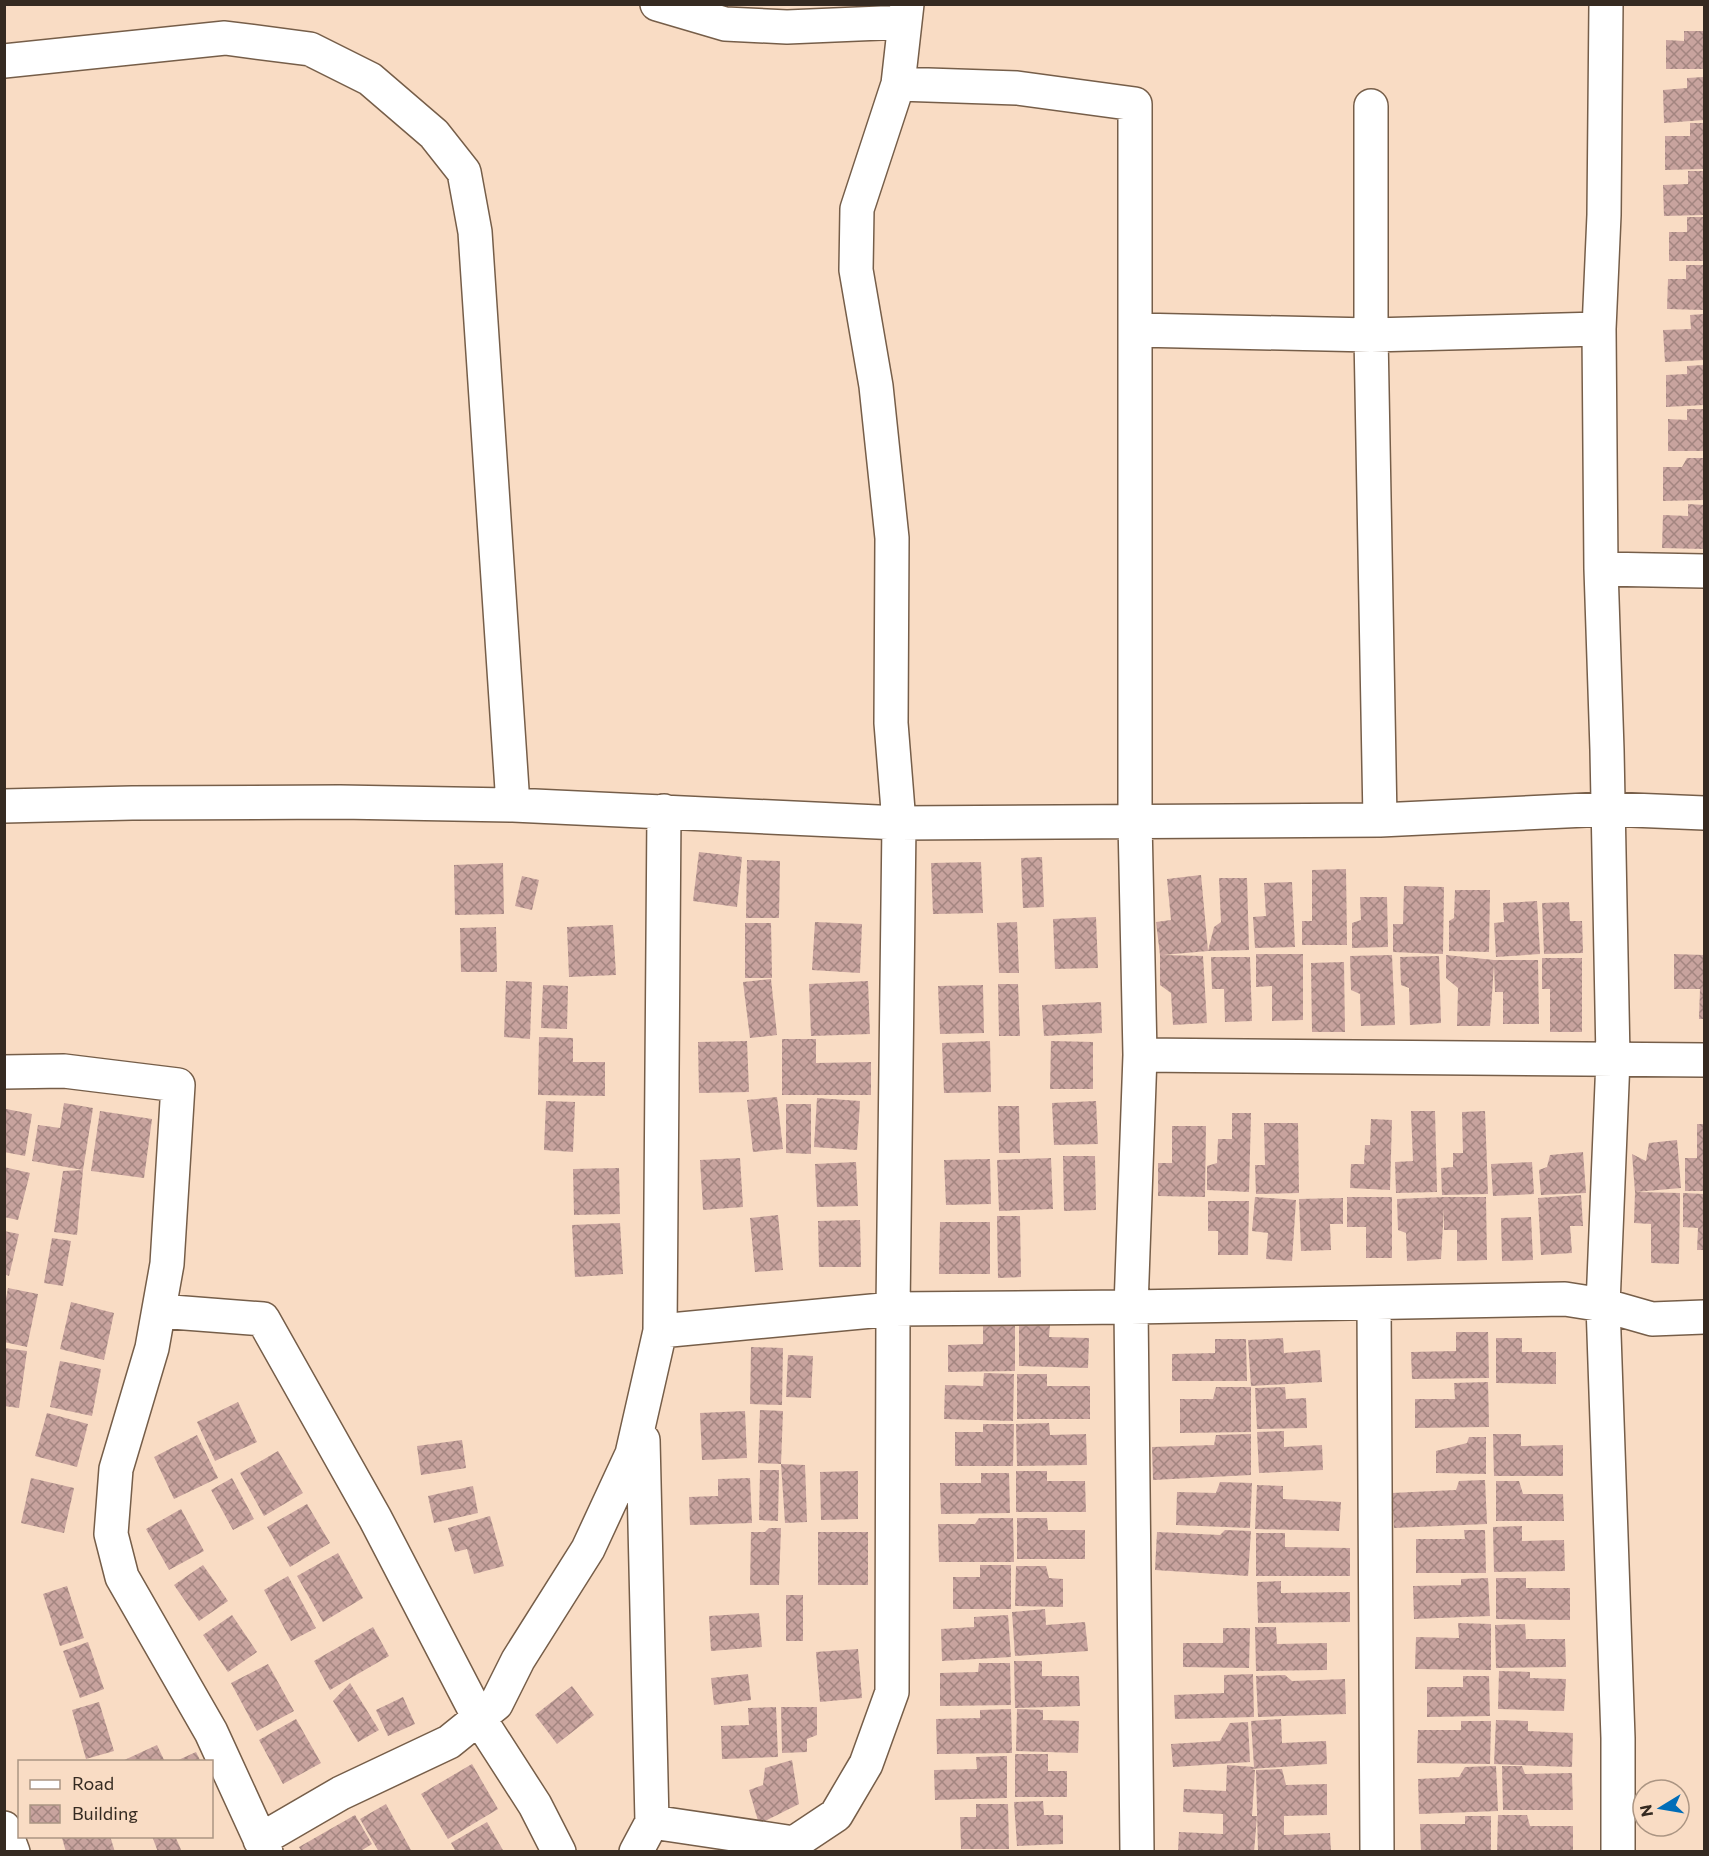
<svg xmlns="http://www.w3.org/2000/svg" width="1709" height="1856" viewBox="0 0 1709 1856" font-family="Commissioner,sans-serif">
<style>
.building{fill:url(#building-cross-hatch)}
.lines{fill:none;stroke-linecap:round;stroke-linejoin:round}
.minor-casing{stroke:#765e49;stroke-width:36}
.minor{stroke:#fff;stroke-width:33}
</style>
<defs>
<pattern id="building-cross-hatch" width="8" height="8" patternUnits="userSpaceOnUse" patternTransform="scale(1.5)"><rect width="8" height="8" fill="#c8a39e"/><path d="M0 0l8 8M0 8l8-8" fill="none" stroke="#a38580"/></pattern>
</defs>
<rect width="100%" height="100%" fill="#f9dcc4"/>
<path class="building" d="M 1684,31 L 1704,31 L 1704,69 L 1666,69 L 1666,40 L 1684,41 Z
M 1704,77 L 1704,120 L 1664,123 L 1663,90 L 1687,88 L 1687,78 Z
M 1690,123 L 1704,123 L 1704,169 L 1665,170 L 1665,136 L 1690,136 Z
M 1688,171 L 1704,171 L 1704,215 L 1664,216 L 1663,185 L 1688,184 Z
M 1687,217 L 1704,217 L 1704,261 L 1669,261 L 1669,232 L 1687,232 Z
M 1686,265 L 1704,265 L 1704,310 L 1667,309 L 1668,279 L 1686,279 Z
M 1704,314 L 1704,360 L 1665,362 L 1663,330 L 1691,329 L 1690,315 Z
M 1704,365 L 1704,405 L 1666,407 L 1666,375 L 1687,374 L 1687,366 Z
M 1687,409 L 1704,409 L 1704,451 L 1668,451 L 1668,419 L 1687,420 Z
M 1687,458 L 1704,458 L 1704,500 L 1663,501 L 1663,467 L 1682,467 Z
M 1688,504 L 1704,505 L 1704,549 L 1662,548 L 1663,515 L 1688,516 Z
M 699,852 L 742,857 L 737,907 L 693,901 Z
M 1042,857 L 1044,907 L 1023,908 L 1021,858 Z
M 747,860 L 780,861 L 779,918 L 746,918 Z
M 981,862 L 983,913 L 933,914 L 931,863 Z
M 503,863 L 504,914 L 455,915 L 454,865 Z
M 1346,869 L 1347,945 L 1302,945 L 1302,921 L 1312,921 L 1312,870 Z
M 1201,875 L 1208,951 L 1214,927 L 1221,922 L 1219,878 L 1247,878 L 1249,950 L 1208,951 L 1163,955 L 1203,956 L 1207,1023 L 1173,1025 L 1171,993 L 1160,985 L 1160,955 L 1156,922 L 1171,920 L 1167,879 Z
M 522,876 L 539,880 L 532,910 L 515,906 Z
M 1292,882 L 1295,947 L 1255,948 L 1253,917 L 1266,916 L 1264,883 Z
M 1404,886 L 1444,887 L 1443,954 L 1393,952 L 1393,924 L 1403,924 Z
M 1455,890 L 1490,890 L 1489,952 L 1449,951 L 1449,921 L 1454,918 Z
M 1360,897 L 1387,897 L 1388,947 L 1352,948 L 1352,923 L 1361,920 Z
M 1537,901 L 1540,954 L 1496,957 L 1494,923 L 1504,922 L 1503,903 Z
M 1569,902 L 1570,921 L 1582,921 L 1583,953 L 1544,954 L 1542,903 Z
M 1096,917 L 1098,968 L 1055,969 L 1053,919 Z
M 815,922 L 862,924 L 860,973 L 812,970 Z
M 1017,922 L 1019,973 L 999,973 L 997,923 Z
M 745,923 L 771,923 L 772,978 L 745,978 Z
M 613,925 L 616,975 L 569,977 L 567,927 Z
M 496,927 L 497,972 L 461,972 L 460,928 Z
M 1256,954 L 1303,954 L 1303,1020 L 1272,1021 L 1272,986 L 1256,987 Z
M 1674,954 L 1704,955 L 1704,1019 L 1699,1019 L 1700,989 L 1674,989 Z
M 1392,955 L 1395,1025 L 1361,1026 L 1360,994 L 1351,990 L 1350,956 Z
M 1446,955 L 1494,960 L 1538,960 L 1539,1024 L 1503,1024 L 1503,992 L 1495,992 L 1494,964 L 1490,1026 L 1457,1026 L 1458,988 L 1446,978 Z
M 1439,956 L 1441,1023 L 1410,1025 L 1409,988 L 1401,985 L 1400,957 Z
M 1211,957 L 1250,957 L 1252,1021 L 1225,1022 L 1224,989 L 1212,989 Z
M 1542,958 L 1582,958 L 1582,1032 L 1550,1032 L 1550,989 L 1542,989 Z
M 1344,962 L 1345,1032 L 1312,1032 L 1311,963 Z
M 771,979 L 777,1035 L 750,1038 L 743,982 Z
M 506,981 L 532,982 L 530,1039 L 504,1037 Z
M 868,981 L 870,1034 L 811,1036 L 809,984 Z
M 998,984 L 1018,984 L 1020,1036 L 999,1036 Z
M 543,985 L 568,986 L 567,1029 L 541,1028 Z
M 983,985 L 984,1033 L 940,1034 L 938,986 Z
M 1101,1002 L 1102,1033 L 1044,1036 L 1042,1005 Z
M 539,1037 L 573,1038 L 573,1062 L 605,1062 L 605,1096 L 538,1095 Z
M 782,1039 L 816,1039 L 816,1063 L 871,1062 L 871,1095 L 782,1095 Z
M 747,1041 L 749,1092 L 699,1093 L 698,1042 Z
M 990,1041 L 991,1092 L 944,1093 L 942,1043 Z
M 1051,1041 L 1093,1042 L 1093,1089 L 1050,1089 Z
M 777,1097 L 783,1149 L 753,1152 L 747,1100 Z
M 817,1098 L 860,1101 L 857,1150 L 814,1147 Z
M 546,1101 L 575,1102 L 573,1152 L 544,1150 Z
M 1096,1101 L 1098,1144 L 1054,1145 L 1052,1103 Z
M 64,1103 L 93,1108 L 83,1170 L 77,1235 L 54,1232 L 63,1171 L 83,1170 L 32,1161 L 38,1125 L 60,1128 Z
M 786,1104 L 811,1104 L 811,1154 L 786,1153 Z
M 998,1106 L 1019,1106 L 1020,1153 L 999,1153 Z
M 6,1109 L 32,1114 L 25,1156 L 4,1152 Z
M 100,1111 L 152,1119 L 144,1178 L 91,1171 Z
M 1411,1111 L 1435,1111 L 1437,1192 L 1396,1193 L 1395,1162 L 1413,1161 Z
M 1485,1111 L 1488,1194 L 1442,1195 L 1441,1168 L 1453,1167 L 1453,1153 L 1463,1153 L 1462,1112 Z
M 1232,1113 L 1251,1113 L 1249,1192 L 1207,1190 L 1207,1166 L 1217,1163 L 1218,1139 L 1232,1139 Z
M 1371,1119 L 1392,1120 L 1390,1190 L 1350,1188 L 1351,1164 L 1364,1164 L 1365,1145 L 1370,1145 Z
M 1264,1123 L 1298,1123 L 1299,1193 L 1256,1194 L 1255,1165 L 1265,1165 Z
M 1697,1124 L 1704,1124 L 1704,1191 L 1685,1191 L 1685,1158 L 1697,1158 Z
M 1172,1126 L 1206,1126 L 1205,1197 L 1158,1196 L 1158,1163 L 1172,1163 Z
M 1677,1140 L 1681,1188 L 1635,1192 L 1632,1154 L 1646,1161 L 1649,1143 Z
M 1583,1152 L 1586,1193 L 1541,1195 L 1539,1170 L 1547,1167 L 1550,1155 Z
M 1063,1156 L 1095,1156 L 1096,1210 L 1064,1211 Z
M 740,1158 L 743,1207 L 703,1210 L 700,1160 Z
M 1051,1158 L 1053,1209 L 999,1211 L 997,1160 Z
M 990,1159 L 991,1204 L 946,1205 L 944,1160 Z
M 856,1162 L 858,1206 L 817,1207 L 815,1164 Z
M 1532,1162 L 1534,1194 L 1493,1196 L 1491,1164 Z
M 4,1167 L 30,1173 L 18,1220 L 4,1217 Z
M 619,1168 L 620,1214 L 574,1215 L 573,1169 Z
M 1635,1192 L 1680,1193 L 1679,1264 L 1651,1263 L 1651,1224 L 1634,1223 Z
M 1683,1193 L 1704,1194 L 1704,1250 L 1697,1250 L 1698,1228 L 1683,1227 Z
M 1581,1195 L 1583,1226 L 1570,1226 L 1572,1253 L 1541,1255 L 1538,1198 Z
M 1255,1197 L 1296,1200 L 1292,1261 L 1266,1259 L 1268,1233 L 1252,1231 Z
M 1347,1197 L 1392,1197 L 1392,1258 L 1366,1258 L 1366,1227 L 1347,1227 Z
M 1444,1197 L 1486,1197 L 1487,1260 L 1457,1261 L 1457,1230 L 1444,1230 L 1444,1208 L 1441,1259 L 1407,1261 L 1406,1233 L 1398,1230 L 1397,1199 Z
M 1343,1198 L 1343,1224 L 1330,1224 L 1331,1250 L 1301,1251 L 1299,1199 Z
M 1208,1201 L 1249,1201 L 1248,1255 L 1218,1255 L 1218,1231 L 1208,1231 Z
M 778,1215 L 783,1270 L 755,1272 L 750,1218 Z
M 997,1216 L 1020,1216 L 1021,1277 L 998,1278 Z
M 1531,1217 L 1533,1260 L 1502,1261 L 1501,1218 Z
M 860,1220 L 861,1267 L 819,1267 L 818,1221 Z
M 940,1222 L 990,1222 L 990,1274 L 939,1274 Z
M 620,1223 L 623,1274 L 575,1277 L 572,1225 Z
M 4,1231 L 19,1234 L 9,1276 L 4,1274 Z
M 52,1238 L 71,1241 L 63,1286 L 44,1283 Z
M 8,1288 L 38,1294 L 27,1347 L 4,1342 L 4,1309 Z
M 71,1302 L 114,1313 L 104,1360 L 60,1349 Z
M 1015,1324 L 1015,1371 L 948,1372 L 948,1345 L 983,1344 L 983,1325 Z
M 1019,1324 L 1050,1325 L 1049,1337 L 1089,1338 L 1088,1368 L 1019,1366 Z
M 1456,1332 L 1488,1332 L 1489,1378 L 1412,1379 L 1411,1352 L 1456,1351 Z
M 1283,1338 L 1284,1353 L 1320,1350 L 1322,1382 L 1251,1386 L 1248,1340 Z
M 1496,1338 L 1522,1338 L 1522,1352 L 1556,1352 L 1556,1384 L 1496,1383 Z
M 1215,1339 L 1246,1339 L 1247,1381 L 1172,1381 L 1172,1354 L 1215,1353 Z
M 751,1347 L 783,1348 L 782,1405 L 750,1404 Z
M 4,1348 L 27,1351 L 19,1408 L 4,1406 Z
M 788,1355 L 813,1356 L 811,1398 L 786,1397 Z
M 60,1361 L 101,1369 L 92,1416 L 50,1407 Z
M 984,1373 L 1014,1374 L 1013,1421 L 944,1419 L 945,1385 L 983,1386 Z
M 1017,1374 L 1047,1374 L 1047,1386 L 1090,1386 L 1090,1419 L 1017,1419 Z
M 1488,1382 L 1489,1427 L 1415,1428 L 1415,1399 L 1455,1399 L 1454,1383 Z
M 1216,1387 L 1251,1387 L 1251,1432 L 1180,1433 L 1180,1399 L 1213,1399 Z
M 1285,1387 L 1286,1399 L 1306,1398 L 1307,1428 L 1257,1429 L 1255,1388 Z
M 238,1402 L 257,1442 L 215,1461 L 197,1422 Z
M 760,1410 L 783,1411 L 781,1464 L 758,1463 Z
M 745,1411 L 747,1458 L 702,1460 L 700,1413 Z
M 47,1413 L 88,1424 L 77,1467 L 35,1456 Z
M 1049,1423 L 1050,1435 L 1086,1434 L 1087,1465 L 1017,1466 L 1016,1424 Z
M 983,1424 L 1014,1424 L 1013,1466 L 955,1466 L 955,1432 L 983,1432 Z
M 1284,1431 L 1284,1447 L 1322,1445 L 1323,1470 L 1259,1473 L 1257,1432 Z
M 1251,1434 L 1251,1475 L 1153,1480 L 1152,1447 L 1214,1445 L 1216,1435 Z
M 1493,1434 L 1521,1434 L 1521,1446 L 1563,1445 L 1563,1476 L 1494,1476 Z
M 197,1435 L 218,1478 L 174,1499 L 154,1457 Z
M 1469,1437 L 1486,1437 L 1486,1474 L 1436,1473 L 1436,1451 L 1467,1443 Z
M 462,1440 L 466,1468 L 421,1475 L 417,1446 Z
M 278,1451 L 303,1493 L 264,1516 L 240,1473 Z
M 781,1464 L 805,1465 L 807,1522 L 785,1523 Z
M 760,1470 L 779,1470 L 778,1521 L 759,1520 Z
M 858,1471 L 858,1519 L 821,1520 L 820,1472 Z
M 1016,1471 L 1047,1471 L 1047,1481 L 1085,1481 L 1086,1512 L 1016,1512 Z
M 981,1473 L 1009,1473 L 1010,1513 L 941,1514 L 940,1483 L 981,1483 Z
M 31,1478 L 74,1488 L 64,1533 L 21,1523 Z
M 232,1478 L 254,1519 L 233,1530 L 211,1490 Z
M 750,1478 L 752,1523 L 690,1525 L 689,1497 L 718,1496 L 718,1479 Z
M 1485,1480 L 1487,1524 L 1394,1528 L 1392,1493 L 1456,1490 L 1459,1481 Z
M 1496,1481 L 1519,1481 L 1523,1494 L 1563,1494 L 1564,1521 L 1496,1521 Z
M 1220,1482 L 1252,1483 L 1250,1528 L 1176,1525 L 1177,1492 L 1216,1493 Z
M 1257,1485 L 1283,1486 L 1283,1499 L 1341,1502 L 1339,1531 L 1255,1529 Z
M 473,1486 L 478,1513 L 434,1523 L 428,1496 Z
M 307,1504 L 330,1543 L 290,1567 L 267,1527 Z
M 181,1509 L 204,1551 L 169,1570 L 146,1529 Z
M 490,1516 L 504,1566 L 474,1574 L 467,1549 L 455,1552 L 448,1528 Z
M 979,1518 L 1013,1518 L 1014,1562 L 939,1562 L 938,1524 L 975,1524 Z
M 1017,1518 L 1047,1518 L 1048,1530 L 1085,1530 L 1085,1559 L 1017,1559 Z
M 1522,1526 L 1522,1541 L 1564,1540 L 1565,1571 L 1494,1572 L 1493,1527 Z
M 769,1528 L 781,1528 L 779,1585 L 750,1585 L 751,1532 L 765,1532 Z
M 1225,1530 L 1251,1531 L 1248,1576 L 1155,1570 L 1157,1532 L 1220,1535 Z
M 1464,1530 L 1485,1530 L 1486,1573 L 1416,1573 L 1416,1539 L 1465,1539 Z
M 818,1532 L 868,1532 L 868,1585 L 818,1585 Z
M 1256,1533 L 1285,1533 L 1285,1547 L 1350,1548 L 1350,1576 L 1256,1576 Z
M 338,1553 L 363,1598 L 323,1622 L 297,1576 Z
M 203,1565 L 228,1601 L 199,1621 L 174,1585 Z
M 980,1565 L 1011,1565 L 1011,1609 L 953,1609 L 953,1577 L 980,1577 Z
M 1016,1566 L 1046,1566 L 1049,1578 L 1063,1579 L 1063,1607 L 1015,1606 Z
M 288,1576 L 316,1628 L 291,1641 L 264,1590 Z
M 1488,1578 L 1490,1616 L 1414,1619 L 1413,1586 L 1461,1585 L 1461,1579 Z
M 1496,1578 L 1526,1578 L 1526,1588 L 1570,1588 L 1570,1620 L 1496,1619 Z
M 1281,1581 L 1281,1593 L 1350,1592 L 1350,1622 L 1258,1623 L 1257,1582 Z
M 67,1586 L 84,1638 L 60,1646 L 43,1594 Z
M 786,1595 L 803,1595 L 803,1641 L 786,1641 Z
M 1045,1609 L 1046,1625 L 1085,1622 L 1088,1651 L 1015,1656 L 1012,1612 Z
M 759,1613 L 762,1647 L 711,1651 L 709,1616 Z
M 232,1615 L 257,1652 L 228,1672 L 203,1635 Z
M 1008,1615 L 1011,1657 L 942,1661 L 941,1629 L 974,1627 L 974,1617 Z
M 1458,1623 L 1491,1624 L 1491,1670 L 1415,1669 L 1416,1637 L 1459,1638 Z
M 1525,1624 L 1526,1639 L 1565,1639 L 1566,1667 L 1496,1668 L 1495,1625 Z
M 373,1627 L 389,1656 L 330,1690 L 314,1661 Z
M 1255,1627 L 1276,1627 L 1277,1644 L 1327,1643 L 1327,1670 L 1256,1671 Z
M 1223,1628 L 1250,1628 L 1249,1668 L 1183,1667 L 1183,1643 L 1223,1643 Z
M 88,1642 L 104,1689 L 80,1698 L 63,1651 Z
M 858,1649 L 862,1698 L 820,1702 L 816,1652 Z
M 1014,1661 L 1042,1661 L 1042,1676 L 1079,1676 L 1080,1706 L 1015,1708 Z
M 979,1663 L 1010,1663 L 1011,1705 L 940,1706 L 940,1673 L 978,1672 Z
M 268,1664 L 294,1711 L 257,1731 L 231,1683 Z
M 1499,1671 L 1530,1672 L 1530,1678 L 1566,1679 L 1564,1711 L 1498,1709 Z
M 748,1674 L 751,1700 L 714,1705 L 711,1678 Z
M 1253,1674 L 1254,1717 L 1175,1719 L 1174,1695 L 1224,1693 L 1224,1675 Z
M 1285,1675 L 1292,1681 L 1345,1679 L 1346,1714 L 1258,1717 L 1256,1676 Z
M 1463,1676 L 1489,1676 L 1490,1716 L 1427,1717 L 1427,1687 L 1463,1687 Z
M 350,1683 L 379,1730 L 358,1742 L 333,1701 Z
M 572,1686 L 594,1715 L 557,1744 L 535,1715 Z
M 403,1697 L 415,1724 L 388,1736 L 376,1710 Z
M 99,1702 L 114,1751 L 86,1759 L 72,1710 Z
M 776,1707 L 778,1757 L 722,1759 L 721,1726 L 749,1725 L 748,1708 Z
M 781,1707 L 817,1707 L 817,1735 L 807,1739 L 807,1752 L 782,1753 Z
M 1011,1709 L 1012,1753 L 937,1754 L 936,1719 L 980,1718 L 980,1710 Z
M 1017,1709 L 1043,1710 L 1043,1720 L 1079,1721 L 1078,1753 L 1016,1751 Z
M 296,1719 L 321,1763 L 283,1784 L 259,1740 Z
M 1281,1719 L 1282,1743 L 1326,1741 L 1327,1764 L 1251,1769 L 1255,1770 L 1252,1816 L 1257,1816 L 1254,1852 L 1178,1852 L 1179,1832 L 1223,1834 L 1223,1814 L 1183,1812 L 1184,1789 L 1226,1791 L 1227,1765 L 1254,1767 L 1251,1721 Z
M 1496,1720 L 1528,1721 L 1528,1731 L 1573,1733 L 1572,1767 L 1494,1764 Z
M 1461,1721 L 1491,1721 L 1490,1764 L 1417,1763 L 1418,1730 L 1461,1730 Z
M 1248,1722 L 1250,1762 L 1173,1767 L 1171,1744 L 1220,1741 L 1230,1723 Z
M 157,1745 L 165,1762 L 120,1762 Z
M 196,1752 L 201,1762 L 174,1762 Z
M 1015,1754 L 1048,1754 L 1048,1771 L 1067,1771 L 1067,1797 L 1015,1797 Z
M 1007,1756 L 1007,1798 L 935,1800 L 934,1770 L 977,1769 L 976,1757 Z
M 792,1760 L 799,1804 L 759,1824 L 749,1790 L 763,1785 L 765,1768 Z
M 472,1764 L 498,1809 L 448,1839 L 421,1794 Z
M 1496,1766 L 1498,1811 L 1419,1814 L 1418,1779 L 1459,1777 L 1465,1767 Z
M 1502,1766 L 1522,1766 L 1525,1774 L 1572,1773 L 1573,1810 L 1503,1810 Z
M 1282,1769 L 1286,1785 L 1327,1784 L 1327,1815 L 1284,1816 L 1284,1835 L 1330,1833 L 1331,1852 L 1258,1852 L 1256,1770 Z
M 1043,1801 L 1044,1815 L 1063,1815 L 1063,1844 L 1017,1846 L 1014,1802 Z
M 386,1804 L 412,1852 L 379,1852 L 360,1819 Z
M 976,1804 L 1008,1804 L 1009,1849 L 961,1849 L 960,1817 L 976,1817 Z
M 355,1815 L 372,1844 L 359,1852 L 302,1852 L 299,1847 Z
M 1498,1815 L 1527,1815 L 1530,1826 L 1573,1826 L 1573,1852 L 1497,1852 Z
M 1465,1816 L 1491,1816 L 1491,1852 L 1421,1852 L 1420,1824 L 1465,1824 Z
M 487,1822 L 504,1852 L 456,1852 L 451,1843 Z
M 68,1836 L 110,1836 L 115,1852 L 66,1852 L 62,1838 Z
M 152,1836 L 175,1836 L 182,1852 L 158,1852 Z"/>
<g class="lines">
<defs>
<path id="minor" d="M 657,4 L 725,24 L 787,27 L 905,22
M 1606,4 L 1604,215 L 1599,329 L 1601,569 L 1607,750 L 1613,1059 L 1603,1305 L 1618,1738 L 1618,1852
M 4,61 L 225,38 L 310,49 L 370,79 L 434,134 L 464,172 L 475,232 L 513,805
M 898,84 L 1017,88 L 1135,104 L 1135,821 L 1140,1055 L 1131,1307 L 1137,1852
M 1371,106 L 1371,335 L 1380,820
M 1136,330 L 1371,335 L 1599,329
M 1601,569 L 1704,571
M 4,806 L 132,803 L 340,802 L 513,805 L 899,823 L 1380,820 L 1607,809 L 1704,813
M 1140,1055 L 1704,1060
M 4,1072 L 64,1071 L 178,1085 L 167,1264 L 152,1348 L 116,1469 L 111,1534 L 122,1577 L 211,1732 L 266,1852
M 1374,1303 L 1377,1852
M 159,1311 L 263,1319 L 375,1518 L 479,1718 L 535,1805 L 559,1852
M 660,1331 L 893,1309 L 1131,1307 L 1565,1299 L 1603,1305 L 1652,1319 L 1704,1317
M 652,1822 L 794,1843 L 836,1815 L 866,1764 L 892,1692 L 893,1309 L 899,823 L 891,723 L 892,538 L 876,386 L 856,270 L 857,209 L 898,84 L 907,4
M 4,1828 L 13,1852
M 260,1840 L 341,1793 L 449,1742 L 496,1704 L 518,1660 L 588,1549 L 632,1454 L 660,1331 L 664,811
M 636,1852 L 652,1822 L 643,1440"/>
</defs>
<use href="#minor" class="minor-casing"/>
<use href="#minor" class="minor"/>
</g>
<rect width="1709" height="1856" fill="none" stroke="#352a21" stroke-width="12"/>
<rect x="18" y="1760" width="195" height="78" fill="#f9dcc4" stroke="#ab9583" stroke-width="1.5"/>
<rect x="30" y="1780" width="30" height="9" fill="#ffffff" stroke="#ab9583" stroke-width="1.5"/>
<text x="72" y="1790" font-size="18" fill="#352a21">Road</text>
<rect x="30" y="1805" width="30" height="18" fill="url(#building-cross-hatch)" stroke="#ab9583" stroke-width="1.5"/>
<text x="72" y="1820" font-size="18" fill="#352a21">Building</text>
<g transform="translate(1661 1808) rotate(259)"><circle r="28" fill="#f9dcc4" stroke="#ab9583" stroke-width="1.5"/>
<path d="M0-4.5L10 22L0 15L-10 22Z" fill="#006db8"/>
<text y="-9" font-size="16" font-weight="bold" text-anchor="middle" fill="#352a21">N</text>
</g>
</svg>
